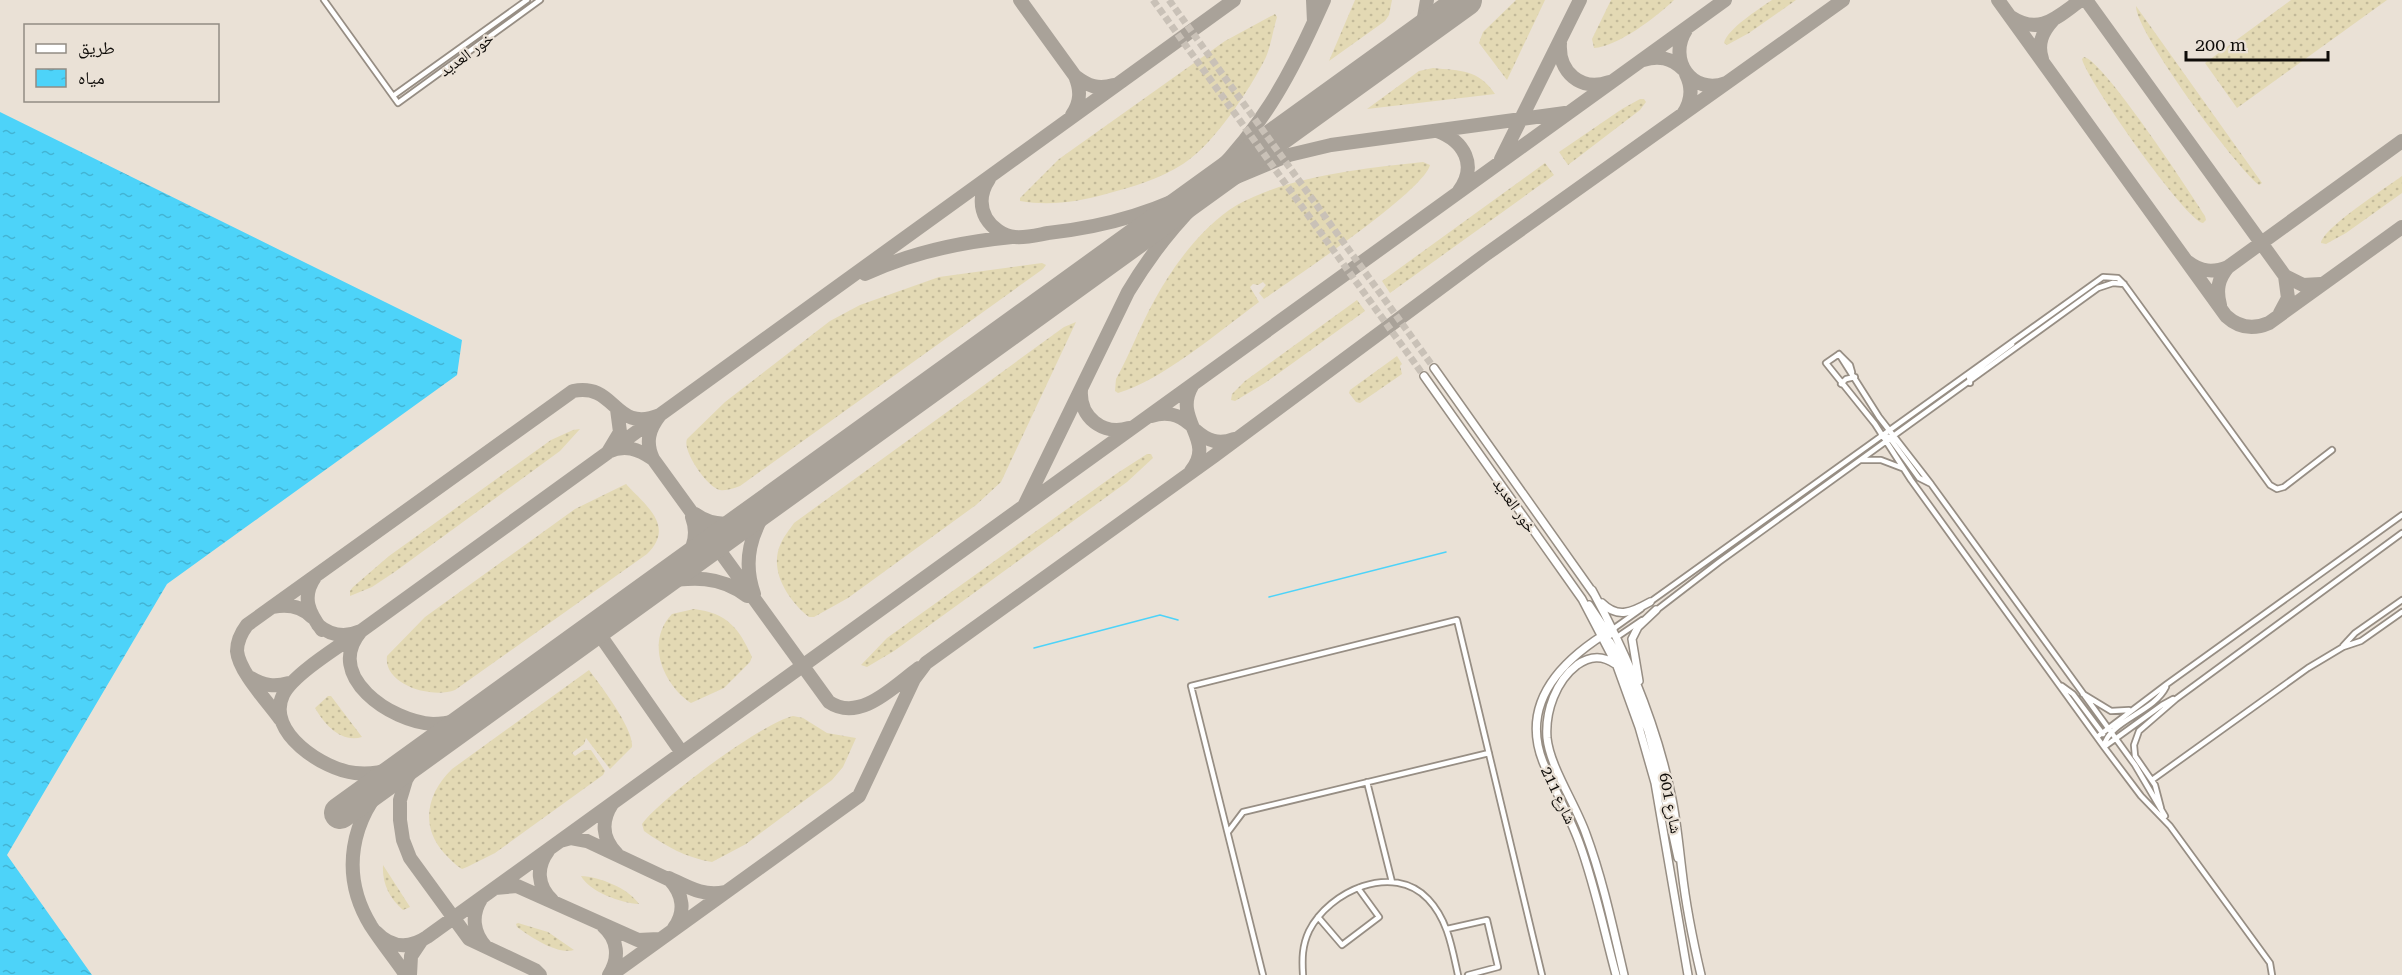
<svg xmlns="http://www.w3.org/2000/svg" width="2402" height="975" viewBox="0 0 2402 975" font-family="'Roboto Serif','Noto Naskh Arabic',serif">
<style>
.sand{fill:url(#sand-dots)}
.water{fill:url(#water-ripples)}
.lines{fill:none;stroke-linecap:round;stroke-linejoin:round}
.stream{stroke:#4dd3f9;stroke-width:1.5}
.taxiway{stroke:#a9a299;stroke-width:14}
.runway{stroke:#a9a299;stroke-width:32}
.secondary-tunnel{stroke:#c9c1b7;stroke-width:7;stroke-dasharray:7 3.5;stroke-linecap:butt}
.minor-casing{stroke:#978e84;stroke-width:8}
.secondary-casing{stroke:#978e84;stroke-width:10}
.minor{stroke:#fff;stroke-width:4.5}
.secondary{stroke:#fff;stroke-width:7}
.labels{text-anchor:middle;stroke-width:4.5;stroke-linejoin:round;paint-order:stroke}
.street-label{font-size:16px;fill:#0f0c09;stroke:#eae1d6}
</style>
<defs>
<pattern id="sand-dots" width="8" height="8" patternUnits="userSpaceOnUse" patternTransform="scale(1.5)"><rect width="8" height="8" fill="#e3d9b4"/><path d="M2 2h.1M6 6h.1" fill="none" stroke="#c2b999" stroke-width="1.8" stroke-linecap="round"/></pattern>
<pattern id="water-ripples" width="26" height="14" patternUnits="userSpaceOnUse" patternTransform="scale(1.5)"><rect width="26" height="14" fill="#4dd3f9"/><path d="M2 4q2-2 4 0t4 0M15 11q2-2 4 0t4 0" fill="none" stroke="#42b4d4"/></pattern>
</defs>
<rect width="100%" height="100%" fill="#eae1d6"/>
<path class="sand" d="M 1355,0 L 1392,0 L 1389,15 L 1385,21 L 1329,61 Z
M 1516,0 L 1545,0 L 1507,80 L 1479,43 L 1483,32 Z
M 1611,0 L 1674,0 C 1658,16 1617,47 1594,48 L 1592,39 Z
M 1772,0 L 1796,0 L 1749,33 L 1727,45 L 1724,43 C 1727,29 1759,9 1772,0 Z
M 2291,0 L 2387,0 L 2237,108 L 2205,63 Z
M 2136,6 L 2262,183 L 2259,185 C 2235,166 2135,31 2136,6 Z
M 1275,14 L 1277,17 C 1273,30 1271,45 1266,57 C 1250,90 1213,145 1183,164 C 1160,179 1132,187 1106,194 C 1078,202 1049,206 1020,201 L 1020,198 L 1059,159 L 1225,41 Z
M 2084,57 C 2103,60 2190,192 2205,216 L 2206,220 L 2203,223 C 2187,222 2087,81 2082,59 Z
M 1433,68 C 1461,71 1478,69 1495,94 L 1367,109 L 1419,71 Z
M 1640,99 L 1644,99 L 1646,102 L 1640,110 L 1568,165 L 1559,152 L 1622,109 Z
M 1423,162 L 1430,165 C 1423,192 1294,278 1264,299 L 1259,293 L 1266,285 L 1263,282 L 1258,285 L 1253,284 L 1250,287 L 1259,302 C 1221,330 1161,381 1118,393 L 1115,391 L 1116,379 C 1130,354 1140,326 1154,301 C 1173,266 1202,226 1237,205 C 1289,176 1365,168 1423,162 Z
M 1545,163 L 1554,175 L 1390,293 L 1382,281 Z
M 2402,176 L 2402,193 L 2346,233 L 2326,244 L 2321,243 C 2323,228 2387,187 2402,176 Z
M 1042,263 L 1046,265 L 1043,269 L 740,486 C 734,488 727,491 720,490 C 707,487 682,451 687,439 L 725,402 L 830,321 L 860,305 L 939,277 Z
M 1357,300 L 1365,311 L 1265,383 L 1235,401 L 1231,400 L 1232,394 L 1245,381 Z
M 1076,322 L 1001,482 L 976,505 L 848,598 L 814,617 L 809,617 C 788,600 768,570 781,543 C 784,536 790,529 794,523 L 1064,327 Z
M 1397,356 L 1402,364 L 1400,366 L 1402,374 L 1360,403 L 1356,402 L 1349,393 L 1350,390 Z
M 580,429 L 560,451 L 396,571 L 372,587 L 350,596 L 350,591 L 353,587 L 389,556 L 551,440 L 573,430 Z
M 1147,454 L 1151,454 L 1153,458 L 1127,482 L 894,651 L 867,667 L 861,665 L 887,638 L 1116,474 Z
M 626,484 C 645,505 676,526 647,554 L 455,690 C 432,699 383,685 387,656 L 425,617 L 575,509 Z
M 694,609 C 727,613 739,628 752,657 L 750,662 L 724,688 L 691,703 C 663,684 645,642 672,614 Z
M 589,670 C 601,686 634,729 632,747 L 610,769 L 586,738 L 584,744 L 572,753 L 575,756 L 584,750 L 591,750 L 605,771 L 603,775 L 495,853 L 467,867 L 462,869 C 455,865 450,859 444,853 C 419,825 428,792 452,769 Z
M 328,696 L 331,696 L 362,737 C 341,743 325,725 315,708 Z
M 793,716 L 803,718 L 827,733 L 856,738 L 843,767 L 832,780 L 746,844 L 712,862 C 687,858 665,846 644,831 L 642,824 C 661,798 762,723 793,716 Z
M 383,865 L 410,907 L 403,910 C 389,898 382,883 383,865 Z
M 581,876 C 600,877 628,888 639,904 C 621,903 590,892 581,876 Z
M 518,923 L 548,932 L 574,950 C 557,955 531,937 517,927 L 516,924 Z"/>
<path class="water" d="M 0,112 L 462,340 L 457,375 L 167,584 L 7,855 L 92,975 L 0,975 Z"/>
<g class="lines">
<path class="stream" d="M 1269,597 L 1446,552
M 1034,648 L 1160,615 L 1178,620"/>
<path class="taxiway" d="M 1020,0 L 1075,76 C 1081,90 1081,102 1072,115
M 1313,0 L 1314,22 L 1324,0
M 1998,0 L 2226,316 C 2239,328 2253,330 2269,323 L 2402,227
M 2086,0 L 2285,276 L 2303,285 L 2321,284
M 2011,17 C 2040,36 2057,17 2081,0
M 1686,30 C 1667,59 1692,96 1726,83
M 1409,42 L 1423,23 L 1427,0
M 1560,43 C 1558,72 1581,92 1609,82
M 2042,59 C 2037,44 2042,32 2053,20
M 1643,60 C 1659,55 1671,58 1683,69
M 1075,76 C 1088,86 1098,90 1114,85
M 1683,114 C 1692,101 1693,88 1686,74
M 1437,131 C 1464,141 1478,165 1459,191
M 1501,159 L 1580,0
M 1214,175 C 1260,128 1287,81 1314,22
M 989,179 C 981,191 979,205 986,218 C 992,228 1003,236 1015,237 C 1026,238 1037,235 1048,233 C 1104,227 1159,212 1209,183
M 1222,183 L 1289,155 L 1331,145 L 1565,113
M 2188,262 C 2201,272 2213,273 2228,267
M 865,274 C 912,252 960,242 1012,237
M 2220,305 C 2216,290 2218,279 2228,267 L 2402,141
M 2280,313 L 2288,298 L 2285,276
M 1081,390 C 1079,417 1103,436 1129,428
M 1151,416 C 1166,411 1178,414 1190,424
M 1195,430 C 1207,441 1219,445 1234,439
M 648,452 L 829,702 C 860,723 894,686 919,668
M 1191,471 C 1217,440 1172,420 1192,386
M 1025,504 L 1128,292 C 1158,242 1187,210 1229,171
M 695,514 C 713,527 732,526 751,517
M 676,571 C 691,555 700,538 692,517
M 315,577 C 301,597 309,613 322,630
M 659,582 C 692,577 720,575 747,596
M 754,594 C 742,560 751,533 770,503
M 273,607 C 288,604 301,606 312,617
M 318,625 C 331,636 345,638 361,631 C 323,676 391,722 433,724 C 451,724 467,718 483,710
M 595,628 L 682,753
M 251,678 C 264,686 275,687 289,683
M 280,719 C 268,702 239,672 237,651 C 237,641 241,633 247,625 L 573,391 C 617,382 613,434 660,415 C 649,429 645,442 653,459 C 638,449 625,444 608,452 L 620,432 L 617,409
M 425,752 C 402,766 382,776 355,773 C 324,770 265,732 283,695 C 292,675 341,645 361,631 L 1234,0
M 419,758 L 406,780 L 400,800 L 400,820 L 403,840 L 410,858 L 469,939 L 535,970 L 540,975
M 391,777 C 351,818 339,874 371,926 C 382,943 395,959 406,975
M 612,804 C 601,821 602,839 617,854
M 560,841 L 571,838 L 587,841 L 670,880 C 683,894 686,912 674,928
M 548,851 C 536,867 537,886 552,900
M 669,878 C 688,887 704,897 725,892
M 495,888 L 517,886 L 638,940 L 659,939
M 481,899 C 471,915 473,933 486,947
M 603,926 C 618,939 620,958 609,975
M 376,932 C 391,948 409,949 427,937 L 1725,0
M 410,975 L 411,956 L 421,941
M 611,975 L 859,796 L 914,679 L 926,663 L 1214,456 L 1485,255 L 1843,0"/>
<path class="runway" d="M 340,813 L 1466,0"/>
<path class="secondary-tunnel" d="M 1153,0 L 1424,376
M 1169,0 L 1434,368"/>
<defs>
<path id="minor" d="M 324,0 L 398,103 L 540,0
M 393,96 L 527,0
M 1839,354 L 1879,417 L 1931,484 L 2135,765 L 2165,816
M 1852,372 L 1850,365 L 1839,354 L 1826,363 L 1875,424 L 1911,480 L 2104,747 L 2141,796 L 2170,826 L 2270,963 L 2272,975
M 1970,383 L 1969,376 L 2012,344
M 1841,384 L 1846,379 L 1855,377
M 1881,435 L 1889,437 L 1919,478 L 1931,484
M 1861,460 L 1881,460 L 1902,468
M 1650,602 L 2103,277 L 2118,278 L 2124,284 L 2270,485 L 2277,489 L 2284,487 L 2332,450
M 1654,612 L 1719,562 L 2098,288 L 2113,283 L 2124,284
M 1613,629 L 1641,609
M 1617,637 L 1642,620
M 2343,646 L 2355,633 L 2402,600
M 2062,686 L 2073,694 L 2103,734
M 2083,694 L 2111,711 L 2129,710
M 2097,737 L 2167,684 L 2402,515
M 2104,746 C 2109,721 2154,712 2166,687
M 2104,747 L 2162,705 L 2173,699
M 2152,780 L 2308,668 L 2343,647 L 2361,641 L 2402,612
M 1367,782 L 1392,882
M 2161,808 L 2155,785 L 2135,756 L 2134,745 L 2139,731 L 2176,699 L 2402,533
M 1228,832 L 1243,812 L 1489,753
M 1318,917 L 1342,945 L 1379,917 L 1358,888
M 1447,929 L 1487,920 L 1498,967 L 1468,975
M 1263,975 L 1191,686 L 1457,620 L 1542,975
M 1303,975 C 1302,959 1302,946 1309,931 C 1329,891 1393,862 1428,899 C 1448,920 1452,948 1458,975"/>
<path id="secondary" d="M 1434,368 L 1594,594
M 1424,376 L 1582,599 L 1617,666 L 1639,727 L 1655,783 L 1688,975
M 1592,590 C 1628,656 1657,725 1672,799 C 1677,823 1679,847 1682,871 C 1686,906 1693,941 1701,975
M 1602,603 C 1618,619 1632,612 1650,602
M 1589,605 L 1609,635
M 1613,629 C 1564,658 1519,701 1543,762 C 1554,789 1569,815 1579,842 C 1595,885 1604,931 1616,975
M 1604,637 L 1610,642 L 1619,657 L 1648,731 L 1662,785 L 1678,858
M 1615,664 C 1602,655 1590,656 1577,665 C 1556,681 1545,711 1547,738 C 1550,767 1576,805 1586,834 C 1603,880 1613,928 1624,975
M 1639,681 L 1632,639 L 1638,627 L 1656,610"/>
</defs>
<use href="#minor" class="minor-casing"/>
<use href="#secondary" class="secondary-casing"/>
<use href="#minor" class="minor"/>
<use href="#secondary" class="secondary"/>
</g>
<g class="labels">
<g class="street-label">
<text transform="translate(466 54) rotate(-36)" y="6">خور العديد</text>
<text transform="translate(1515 505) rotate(55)" y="6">خور العديد</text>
<text transform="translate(1559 795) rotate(65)" y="6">شارع 211</text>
<text transform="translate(1671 803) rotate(79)" y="6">شارع 601</text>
</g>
</g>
<rect x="24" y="24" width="195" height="78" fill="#eae1d6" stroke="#928c84" stroke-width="1.5"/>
<rect x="36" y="44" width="30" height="9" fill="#ffffff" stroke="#928c84" stroke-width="1.5"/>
<text x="78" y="54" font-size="18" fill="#0f0c09">طريق</text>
<rect x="36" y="69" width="30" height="18" fill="url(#water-ripples)" stroke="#928c84" stroke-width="1.5"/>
<text x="78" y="84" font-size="18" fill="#0f0c09">مياه</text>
<path d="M2186 51v9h142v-9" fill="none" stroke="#0f0c09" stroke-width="3"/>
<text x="2195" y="51" font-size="18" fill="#0f0c09" stroke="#eae1d6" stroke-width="4.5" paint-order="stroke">200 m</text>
</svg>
